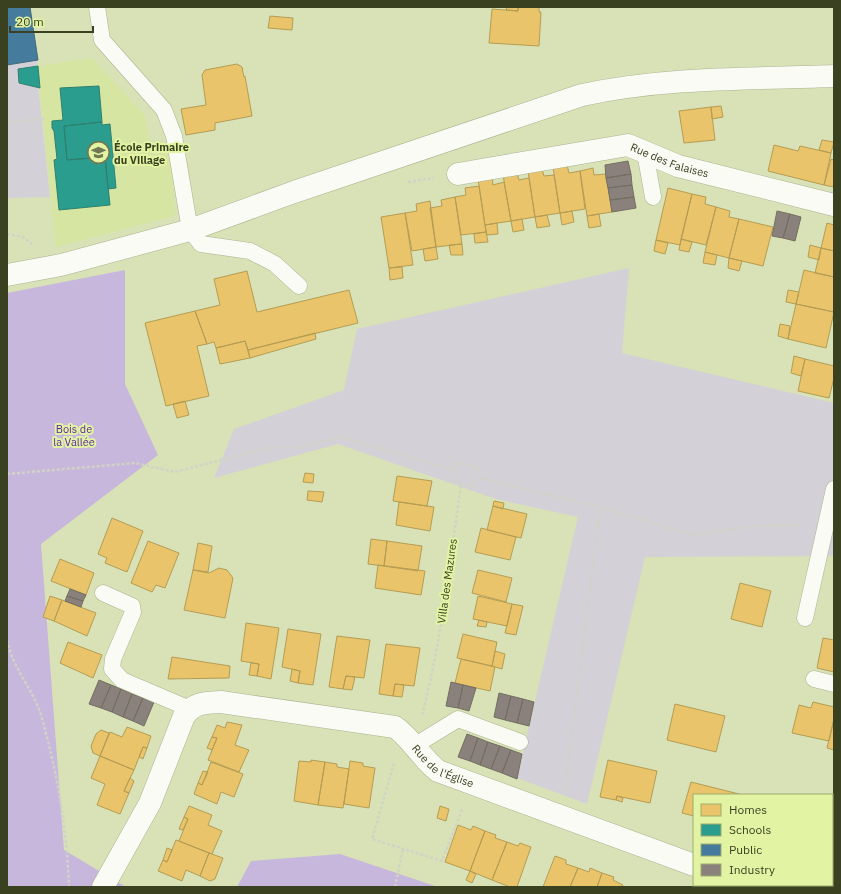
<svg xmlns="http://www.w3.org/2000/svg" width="841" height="894" viewBox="0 0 841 894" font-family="'IBM Plex Sans',sans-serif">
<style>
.built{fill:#d6e5a1}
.green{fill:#d4d0d8}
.forest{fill:#c7b7dd}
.homes{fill:#e9c46a;stroke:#b49d54}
.schools{fill:#2a9d8f;stroke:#2f816e}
.public{fill:#457b9d;stroke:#426a78}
.industry{fill:#8a817c;stroke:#726e60}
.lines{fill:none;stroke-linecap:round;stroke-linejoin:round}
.lane-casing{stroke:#abb390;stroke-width:17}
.street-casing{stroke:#abb390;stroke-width:23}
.path{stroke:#d0d3c5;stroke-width:2.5;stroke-dasharray:3 2;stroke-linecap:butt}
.lane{stroke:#f9fbf4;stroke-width:16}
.street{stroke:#f9fbf4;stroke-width:22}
.labels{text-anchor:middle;stroke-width:4;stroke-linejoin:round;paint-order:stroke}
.poi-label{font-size:11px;font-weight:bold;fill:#3a4120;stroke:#e2f4a4;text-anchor:start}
.street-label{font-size:11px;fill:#3a4120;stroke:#e2f4a4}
.park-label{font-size:11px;fill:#5c259e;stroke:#e2f4a4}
</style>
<rect width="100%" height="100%" fill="#d8e2b6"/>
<path class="built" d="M 92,58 L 145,116 L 152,154 L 166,152 L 171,155 L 175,216 L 56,247 L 38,66 Z"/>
<path class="green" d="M 38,60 L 36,67 L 50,197 L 7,198 L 7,65 Z
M 629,268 L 622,353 L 834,403 L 834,556 L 645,557 L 587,804 L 517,778 L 578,517 L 496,499 L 338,444 L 214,478 L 234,429 L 344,390 L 357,329 Z"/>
<path class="forest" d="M 125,270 L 125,384 L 158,455 L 41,544 L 64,850 L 126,887 L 7,887 L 7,293 Z
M 340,854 L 438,887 L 237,887 L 251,861 Z"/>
<path class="homes" d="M 507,7 L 518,7 L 518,11 L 506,10 Z
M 518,7 L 539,7 L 539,12 L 541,12 L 539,46 L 489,43 L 492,9 L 518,11 Z
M 270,16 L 293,18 L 292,30 L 268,28 Z
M 237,64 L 242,67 L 244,77 L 245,76 L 252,116 L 215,123 L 215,130 L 186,135 L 181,109 L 206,105 L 202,75 L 205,70 Z
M 721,106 L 723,117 L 712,119 L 711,107 Z
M 711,107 L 715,140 L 684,143 L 679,111 Z
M 822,140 L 834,142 L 831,153 L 819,150 Z
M 774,145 L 798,151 L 800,146 L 831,153 L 824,185 L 768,171 Z
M 831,159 L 834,160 L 834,187 L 824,185 Z
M 567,165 L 569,173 L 580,171 L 585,209 L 560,213 L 553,167 Z
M 593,168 L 594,175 L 606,174 L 612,212 L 587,216 L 580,171 Z
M 542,169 L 544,176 L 554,175 L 560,213 L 535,217 L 528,171 Z
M 517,173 L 519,180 L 529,178 L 535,217 L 511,221 L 503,175 Z
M 492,177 L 493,185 L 504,182 L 511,221 L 485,225 L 478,179 Z
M 479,186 L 486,232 L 461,235 L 455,197 L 466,195 L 465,188 Z
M 668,188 L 692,194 L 680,245 L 656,240 Z
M 692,194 L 706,197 L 705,204 L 716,207 L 706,245 L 681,239 Z
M 455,197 L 462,244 L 436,247 L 430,208 L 442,206 L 441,200 Z
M 430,201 L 436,247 L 412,251 L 405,213 L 417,211 L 416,204 Z
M 716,207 L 730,211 L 729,217 L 739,219 L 729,258 L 705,252 Z
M 572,211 L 574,222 L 562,225 L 560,213 Z
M 405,213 L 413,265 L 389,268 L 381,217 Z
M 599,214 L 601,226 L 589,228 L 587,216 Z
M 547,215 L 550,226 L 537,228 L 535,217 Z
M 522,219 L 524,230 L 513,232 L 511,221 Z
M 739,219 L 773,227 L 763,266 L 729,258 Z
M 497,223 L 498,234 L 487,235 L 485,225 Z
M 827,223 L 834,225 L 834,251 L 821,248 Z
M 486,232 L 488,242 L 475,243 L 474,234 Z
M 681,239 L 692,242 L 689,252 L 679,250 Z
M 656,240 L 668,243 L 665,254 L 654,251 Z
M 462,244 L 463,255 L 451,255 L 449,245 Z
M 810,245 L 821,248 L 819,260 L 808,257 Z
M 436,247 L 438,259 L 425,261 L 423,249 Z
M 821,248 L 834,251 L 834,277 L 815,273 Z
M 705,252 L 717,255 L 715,265 L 703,263 Z
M 729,258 L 742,261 L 739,271 L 728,268 Z
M 402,267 L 403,278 L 390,280 L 389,268 Z
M 804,270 L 834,277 L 834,312 L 796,304 Z
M 247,271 L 257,312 L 349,290 L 358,323 L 248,350 L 245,341 L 216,348 L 214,342 L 207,344 L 195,311 L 220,305 L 214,279 Z
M 788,290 L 799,292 L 796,304 L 786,302 Z
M 796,304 L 834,312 L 826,348 L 788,339 Z
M 195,311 L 207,344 L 197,346 L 209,396 L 166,406 L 145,323 Z
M 780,324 L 790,326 L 788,339 L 778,336 Z
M 315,333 L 316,339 L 250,358 L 248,350 Z
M 245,341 L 250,358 L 220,364 L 216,348 Z
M 794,356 L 805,359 L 801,376 L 791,373 Z
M 805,359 L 834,366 L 834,378 L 829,398 L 798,391 Z
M 185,401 L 189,415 L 177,418 L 173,404 Z
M 305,473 L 314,474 L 313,483 L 303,482 Z
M 397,476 L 432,481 L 427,506 L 393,501 Z
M 308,491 L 324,492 L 322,502 L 307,500 Z
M 494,501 L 504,503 L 503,509 L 493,506 Z
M 399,502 L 434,507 L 430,531 L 396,525 Z
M 493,506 L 527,514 L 521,538 L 487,530 Z
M 112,518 L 143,531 L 127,572 L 105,563 L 107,558 L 98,554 Z
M 481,528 L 516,537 L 510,560 L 475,552 Z
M 371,539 L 387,541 L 384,566 L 368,564 Z
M 148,541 L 179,553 L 165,588 L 156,585 L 152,592 L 131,583 Z
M 387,541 L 422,546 L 418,571 L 384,566 Z
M 198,543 L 212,546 L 208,572 L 193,570 Z
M 60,559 L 94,573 L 86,595 L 51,581 Z
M 378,565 L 425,571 L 421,595 L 375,588 Z
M 219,568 L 227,570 L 233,578 L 225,618 L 184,610 L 193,570 L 209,573 Z
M 478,570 L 512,578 L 506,602 L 472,593 Z
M 740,583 L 771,591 L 762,627 L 731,619 Z
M 50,596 L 62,600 L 54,621 L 43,617 Z
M 478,596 L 512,604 L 507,626 L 473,619 Z
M 62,600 L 96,613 L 87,636 L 54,621 Z
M 512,604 L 523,606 L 516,635 L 505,633 Z
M 479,620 L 487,622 L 486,627 L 477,626 Z
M 246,623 L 279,628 L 271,679 L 257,676 L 259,664 L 241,661 Z
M 288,629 L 321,634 L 313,685 L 298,683 L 300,671 L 282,667 Z
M 463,634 L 497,642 L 492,666 L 457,658 Z
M 337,636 L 370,640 L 364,678 L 346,676 L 343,689 L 329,687 Z
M 823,638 L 834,640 L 834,672 L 817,668 Z
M 68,642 L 102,655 L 93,678 L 60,663 Z
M 386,644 L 420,648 L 414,686 L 395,684 L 393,696 L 379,694 Z
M 495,651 L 505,654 L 502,669 L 492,666 Z
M 172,657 L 230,666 L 229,678 L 168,679 Z
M 461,659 L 495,667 L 490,691 L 455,683 Z
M 251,663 L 259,664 L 257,676 L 249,675 Z
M 292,669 L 300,671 L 298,683 L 290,681 Z
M 346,676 L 355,677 L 352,690 L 343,689 Z
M 395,684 L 404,685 L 402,697 L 393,696 Z
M 813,702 L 834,707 L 834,719 L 829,741 L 792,733 L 799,705 L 811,708 Z
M 675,704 L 725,716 L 716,752 L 667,740 Z
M 834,719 L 834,750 L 827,748 Z
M 227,722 L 242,725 L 235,745 L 249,750 L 239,772 L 208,760 L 217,738 L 212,737 L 217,725 L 225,728 Z
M 127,727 L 151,736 L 147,748 L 143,747 L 134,770 L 100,756 L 110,732 L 122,737 Z
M 101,730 L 109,733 L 100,756 L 93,753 L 91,746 L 96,734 Z
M 212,737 L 217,738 L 212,750 L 207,748 Z
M 143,747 L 147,748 L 143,759 L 139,757 Z
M 100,756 L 134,770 L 124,791 L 129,793 L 120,814 L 97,805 L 105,784 L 91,778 Z
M 311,760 L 325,762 L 318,805 L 294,801 L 299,761 L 311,762 Z
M 608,760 L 657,771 L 650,803 L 617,796 L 616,800 L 600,797 Z
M 350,761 L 363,763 L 363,766 L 375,768 L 369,808 L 344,804 Z
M 211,762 L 243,774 L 234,797 L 221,792 L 217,804 L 194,794 L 198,783 L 202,785 Z
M 325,762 L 337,764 L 337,767 L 349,769 L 343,808 L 318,805 Z
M 203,771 L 208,772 L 202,785 L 198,783 Z
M 130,778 L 134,781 L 129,793 L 124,791 Z
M 691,782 L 743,795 L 694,795 L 694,816 L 682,813 Z
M 617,796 L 623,798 L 622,802 L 616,800 Z
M 189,806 L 212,815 L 208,825 L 222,831 L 212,854 L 179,841 L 188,819 L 184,817 Z
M 440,806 L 449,809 L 446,821 L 437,818 Z
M 184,817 L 188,819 L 183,830 L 179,829 Z
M 458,825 L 471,830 L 473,826 L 485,831 L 470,871 L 445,862 Z
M 485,831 L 496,835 L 495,838 L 507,842 L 492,880 L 470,871 Z
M 832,831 L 834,831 L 834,874 L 832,874 Z
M 176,840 L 209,853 L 200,876 L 186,870 L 182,881 L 158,871 L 163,860 L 167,862 Z
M 507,842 L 518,846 L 520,843 L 531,847 L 517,887 L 510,887 L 492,880 Z
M 167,848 L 172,850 L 167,862 L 163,860 Z
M 209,853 L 223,858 L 215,879 L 210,881 L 200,876 Z
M 555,856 L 566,860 L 566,864 L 578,868 L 570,887 L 543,887 Z
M 578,868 L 589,872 L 590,868 L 602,873 L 597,887 L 570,887 Z
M 470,871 L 476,874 L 472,883 L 466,880 Z
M 602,873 L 614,877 L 613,880 L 623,885 L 622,887 L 597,887 Z"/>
<path class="schools" d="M 38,66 L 40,88 L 19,83 L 18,69 Z
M 99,86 L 102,122 L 64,126 L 67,160 L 105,157 L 110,205 L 59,210 L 54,160 L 57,159 L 54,131 L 52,128 L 52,121 L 63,120 L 60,88 Z
M 102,122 L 102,125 L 110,124 L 116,188 L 108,189 L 105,157 L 67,160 L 64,126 Z"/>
<path class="public" d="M 7,7 L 30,7 L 38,60 L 7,65 Z"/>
<path class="industry" d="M 628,161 L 631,174 L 606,178 L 605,165 Z
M 631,174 L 632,185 L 608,188 L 606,178 Z
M 632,185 L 634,197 L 610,200 L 608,188 Z
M 634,197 L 636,208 L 612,212 L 610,200 Z
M 777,211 L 790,214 L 783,238 L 772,236 Z
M 790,214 L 801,217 L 795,241 L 783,238 Z
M 70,589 L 86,595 L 83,601 L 67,596 Z
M 67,596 L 83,601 L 81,607 L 65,601 Z
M 99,680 L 111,685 L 101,708 L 89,704 Z
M 451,682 L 463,685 L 458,708 L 446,706 Z
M 111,685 L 121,689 L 112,712 L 101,708 Z
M 463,685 L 476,688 L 469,711 L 458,708 Z
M 121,689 L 132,694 L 123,717 L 112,712 Z
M 499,693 L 511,696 L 505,720 L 494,717 Z
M 132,694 L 143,698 L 133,721 L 123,717 Z
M 511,696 L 523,699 L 517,723 L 505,720 Z
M 143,698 L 154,702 L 144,726 L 133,721 Z
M 523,699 L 534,702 L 529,726 L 517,723 Z
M 467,734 L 478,738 L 470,761 L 458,757 Z
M 478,738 L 488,742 L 480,765 L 470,761 Z
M 488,742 L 500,746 L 491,769 L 480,765 Z
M 500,746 L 511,750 L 502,773 L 491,769 Z
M 511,750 L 522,754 L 517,779 L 502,773 Z"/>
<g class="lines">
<defs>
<path id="lane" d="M 97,7 L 102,40 L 164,110 L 174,136 L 190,230 L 201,244 L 250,251 L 275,264 L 299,286
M 645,152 L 653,197
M 103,593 L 132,606 L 133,612 L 113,659 L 112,669 L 122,680 L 190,709
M 805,618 L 834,489
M 814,679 L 834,684
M 414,746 L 458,719 L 520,742"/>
<g id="street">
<path id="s1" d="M 458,174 L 628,145 L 678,166 L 834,205"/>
<path d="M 7,275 L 61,265 L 190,230 L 294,192 L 582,95 C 666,77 749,79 834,76"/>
<path d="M 749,885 L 754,887"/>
<path id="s2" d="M 103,887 L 150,803 L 184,716 C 195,702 205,703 221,702 L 395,727 C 412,739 421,758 438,771 L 694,865"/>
</g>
</defs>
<use href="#lane" class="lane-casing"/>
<use href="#street" class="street-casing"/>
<path class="path" d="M 7,122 L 44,119
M 408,182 L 434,178
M 7,234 L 23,237 L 33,245
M 456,463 L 478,467 L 474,487 L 450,481 Z
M 7,474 L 135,463 L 175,472 L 271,447 L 299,447 L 342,437 L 454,470
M 476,477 L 600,507 L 693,535 L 752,526 L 803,525
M 7,640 C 12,667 33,689 41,715 C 57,771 67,829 69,887
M 422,715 C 442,639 450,561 461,484
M 394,763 L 372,839 L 442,861 L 463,807
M 565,791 L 600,507
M 395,887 L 403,849"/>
<use href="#lane" class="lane"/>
<use href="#street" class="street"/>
</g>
<defs>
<symbol id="school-ring" viewBox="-11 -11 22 22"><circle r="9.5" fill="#e2f4a4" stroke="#717954" stroke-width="1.5"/><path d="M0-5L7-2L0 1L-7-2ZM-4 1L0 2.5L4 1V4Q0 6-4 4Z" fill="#717954"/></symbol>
</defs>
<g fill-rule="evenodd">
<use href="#school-ring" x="86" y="140" width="25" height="25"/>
</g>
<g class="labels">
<g class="poi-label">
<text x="114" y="151">École Primaire<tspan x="114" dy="13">du Village</tspan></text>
</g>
<g class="street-label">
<text dy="4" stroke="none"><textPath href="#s1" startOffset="217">Rue des Falaises</textPath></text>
<text transform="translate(447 581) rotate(-82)" y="4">Villa des Mazures</text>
<text dy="4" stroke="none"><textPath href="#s2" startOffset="470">Rue de l'Église</textPath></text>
</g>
<g class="park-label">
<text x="74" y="433">Bois de<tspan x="74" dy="13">la Vallée</tspan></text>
</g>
</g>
<rect width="841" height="894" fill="none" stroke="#3a4120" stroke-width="16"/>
<rect x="693" y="794" width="140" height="92" fill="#e2f4a4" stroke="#9fac6f"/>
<rect x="701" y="804" width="20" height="12" fill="#e9c46a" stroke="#9fac6f"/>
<text x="729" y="814" font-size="12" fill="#3a4120">Homes</text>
<rect x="701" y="824" width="20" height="12" fill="#2a9d8f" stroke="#9fac6f"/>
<text x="729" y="834" font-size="12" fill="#3a4120">Schools</text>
<rect x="701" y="844" width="20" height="12" fill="#457b9d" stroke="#9fac6f"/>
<text x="729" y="854" font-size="12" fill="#3a4120">Public</text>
<rect x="701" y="864" width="20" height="12" fill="#8a817c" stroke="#9fac6f"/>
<text x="729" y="874" font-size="12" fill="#3a4120">Industry</text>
<path d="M10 26v6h83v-6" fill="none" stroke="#3a4120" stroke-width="2"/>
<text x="16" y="26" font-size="12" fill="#3a4120" stroke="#e2f4a4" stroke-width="3" paint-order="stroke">20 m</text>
</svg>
